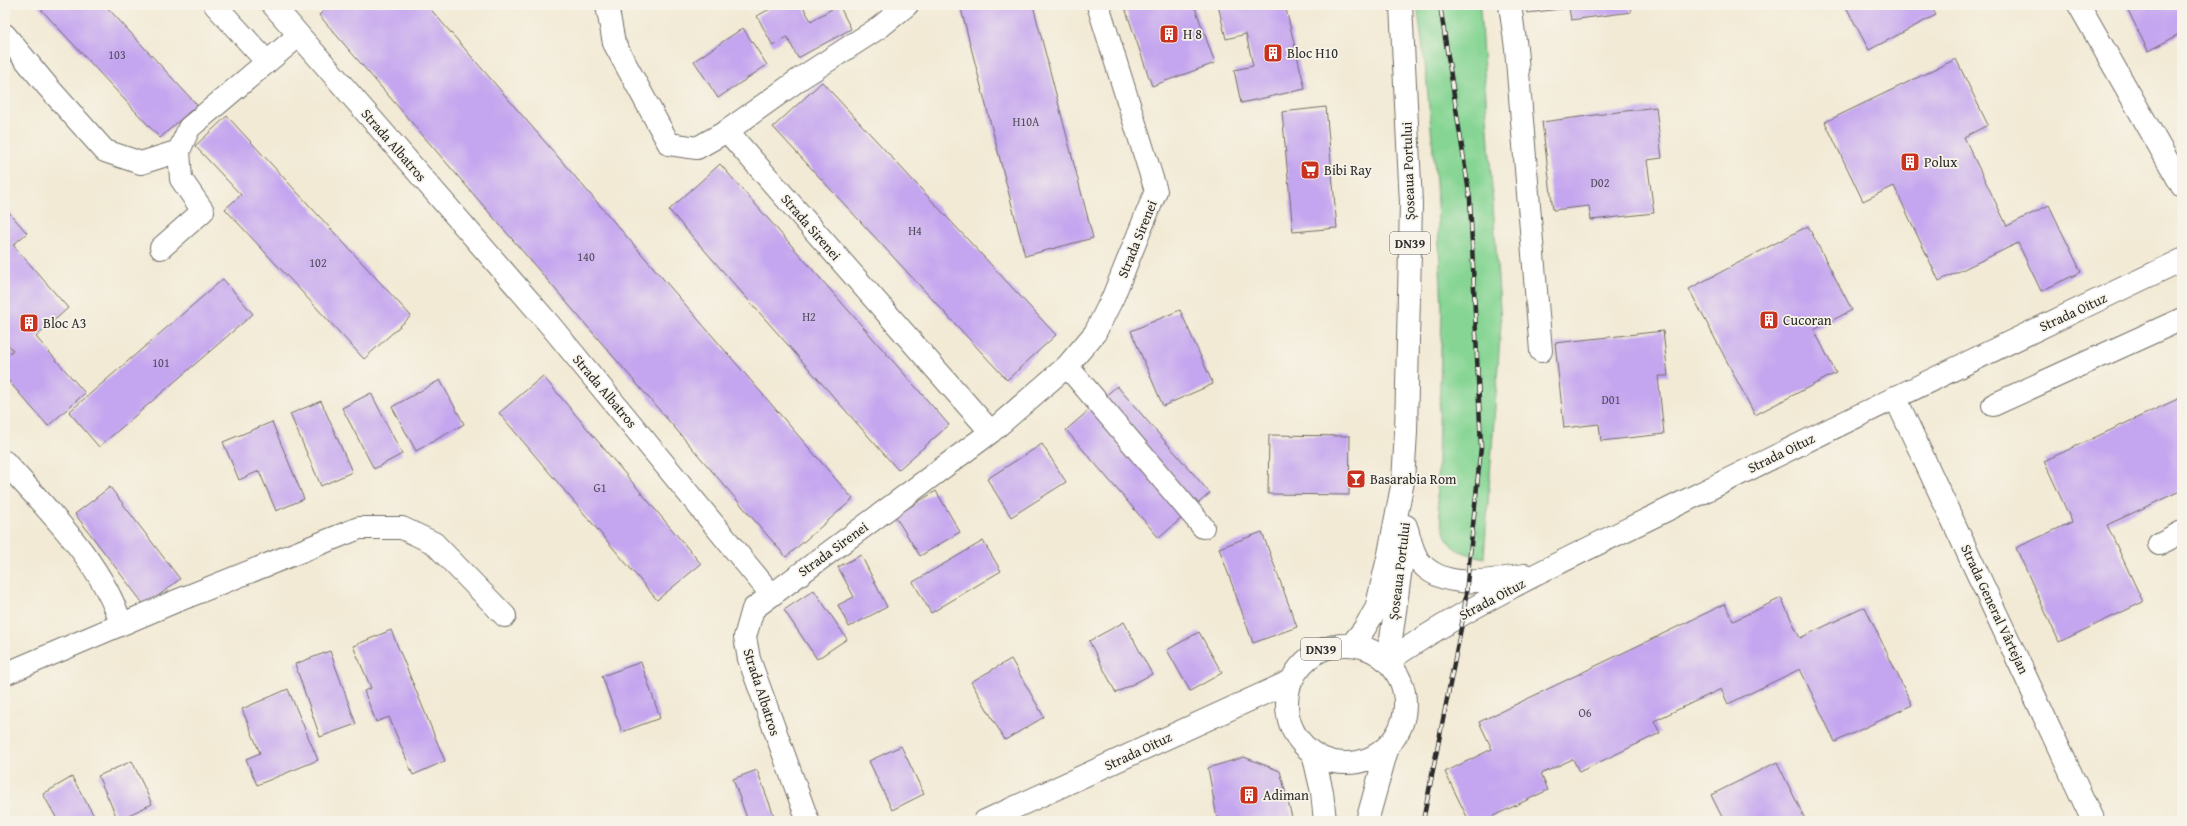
<svg xmlns="http://www.w3.org/2000/svg" width="2187" height="826" viewBox="0 0 2187 826" font-family="'Gentium Book Plus',serif">
<style>
.green{fill:#87d594;stroke:#598060}
.building{fill:#c4a5ef}
.lines{fill:none;stroke-linecap:round;stroke-linejoin:round}
.minor-casing{stroke:#716e66;stroke-width:24}
.major-casing{stroke:#716e66;stroke-width:24}
.minor{stroke:#fff;stroke-width:22}
.major{stroke:#fff;stroke-width:22}
.rail-casing{stroke:#2b2b2b;stroke-width:4.5}
.rail{stroke:#f7f3e8;stroke-width:3;stroke-dasharray:9;stroke-linecap:butt}
.labels{text-anchor:middle;stroke-width:3.5;stroke-linejoin:round;paint-order:stroke}
.number-label{font-size:12px;fill:#514a5c}
.shield{fill:#f7f3e8;stroke:#686764;stroke-width:1}
.shield-label{font-size:13px;font-weight:bold;fill:#2b2b2b}
.poi-label{font-size:14px;fill:#2b2b2b;stroke:#f7f3e8;text-anchor:start}
.street-label{font-size:14px;fill:#2b2b2b;stroke:#f7f3e8}
</style>
<rect width="100%" height="100%" fill="#f7f3e8"/>
<filter id="ink" filterUnits="userSpaceOnUse"><feTurbulence type="fractalNoise" baseFrequency=".025" numOctaves="2"/><feDisplacementMap in="SourceGraphic" scale="8" xChannelSelector="R" yChannelSelector="G"/><feConvolveMatrix kernelMatrix="1 2 1 2 8 2 1 2 1" color-interpolation-filters="sRGB"/></filter>
<filter id="wash" filterUnits="userSpaceOnUse"><feTurbulence type="fractalNoise" baseFrequency=".012" numOctaves="4" result="noise"/><feDisplacementMap in="SourceGraphic" scale="16" xChannelSelector="R" yChannelSelector="G"/><feGaussianBlur stdDeviation="0.9" result="paint"/><feColorMatrix in="noise" values="0 0 0 0 0 0 0 0 0 0 0 0 0 0 0 0 0 1.4 0 .05"/><feComposite in="paint" operator="in"/></filter>
<g filter="url(#wash)">
<rect width="100%" height="100%" fill="#f2ead5"/>
<path class="green" d="M 1417,5 L 1479,5 L 1480,9 L 1501,324 L 1484,558 C 1474,555 1459,553 1452,546 C 1442,536 1439,510 1437,497 L 1442,309 L 1436,183 L 1425,63 Z"/>
<g id="blocks">
<path class="building" d="M 37,5 L 105,5 L 197,105 L 160,138 Z
M 331,5 L 427,5 L 853,499 L 786,557 L 319,15 Z
M 777,5 L 802,5 L 811,21 L 839,5 L 851,29 L 798,58 L 787,37 L 773,46 L 757,16 Z
M 960,5 L 1033,5 L 1093,238 L 1025,256 Z
M 1124,5 L 1194,5 L 1215,63 L 1152,86 Z
M 1218,5 L 1285,5 L 1305,89 L 1241,103 L 1234,70 L 1253,66 L 1246,34 L 1226,39 Z
M 1526,5 L 1630,5 L 1631,12 L 1571,20 L 1569,8 L 1527,13 Z
M 1845,5 L 1930,5 L 1936,15 L 1869,50 Z
M 2133,5 L 2182,5 L 2182,33 L 2148,51 L 2127,8 Z
M 743,28 L 767,65 L 718,98 L 694,61 Z
M 1956,59 L 1988,125 L 1964,137 L 2007,226 L 2049,205 L 2081,272 L 2041,291 L 2018,243 L 1939,281 L 1894,186 L 1863,201 L 1825,122 Z
M 822,82 L 1056,335 L 1007,380 L 773,127 Z
M 1326,107 L 1337,228 L 1293,232 L 1282,112 Z
M 1656,107 L 1662,158 L 1647,160 L 1654,213 L 1591,220 L 1589,206 L 1553,210 L 1542,122 Z
M 227,116 L 411,316 L 364,359 L 225,209 L 241,195 L 195,146 Z
M 720,164 L 949,425 L 898,470 L 669,210 Z
M 5,208 L 27,233 L 13,245 L 68,308 L 36,337 L 85,393 L 48,426 L 5,377 L 5,357 L 13,350 L 5,341 Z
M 1808,226 L 1852,310 L 1814,330 L 1836,373 L 1755,415 L 1689,289 Z
M 223,279 L 253,314 L 99,447 L 69,412 Z
M 1180,310 L 1213,384 L 1163,406 L 1131,331 Z
M 1663,331 L 1668,376 L 1658,376 L 1664,434 L 1601,441 L 1599,424 L 1564,428 L 1555,343 Z
M 543,376 L 701,564 L 657,600 L 499,413 Z
M 440,380 L 464,424 L 416,451 L 392,407 Z
M 1117,386 L 1210,493 L 1159,538 L 1066,430 Z
M 371,393 L 402,454 L 374,469 L 342,408 Z
M 2182,397 L 2182,472 L 2177,474 L 2182,484 L 2182,490 L 2107,525 L 2143,602 L 2059,642 L 2016,548 L 2072,522 L 2044,461 Z
M 321,401 L 352,472 L 321,486 L 290,414 Z
M 272,422 L 304,499 L 276,511 L 259,471 L 239,480 L 223,442 Z
M 1269,435 L 1350,436 L 1349,495 L 1268,494 Z
M 1042,444 L 1066,482 L 1011,517 L 987,479 Z
M 110,487 L 180,579 L 145,606 L 75,514 Z
M 936,491 L 960,532 L 920,556 L 895,516 Z
M 1262,532 L 1297,627 L 1253,643 L 1219,548 Z
M 983,541 L 1001,571 L 931,613 L 913,582 Z
M 861,555 L 887,607 L 849,627 L 838,605 L 854,597 L 838,567 Z
M 814,590 L 847,639 L 817,659 L 784,610 Z
M 1781,598 L 1800,638 L 1865,607 L 1912,705 L 1835,742 L 1800,669 L 1728,704 L 1721,689 L 1654,721 L 1660,733 L 1579,772 L 1573,759 L 1541,774 L 1548,790 L 1483,821 L 1469,821 L 1445,772 L 1492,749 L 1479,722 L 1725,604 L 1733,621 Z
M 1124,622 L 1152,674 L 1116,693 L 1089,641 Z
M 391,630 L 445,761 L 413,775 L 389,717 L 376,722 L 364,691 L 371,688 L 353,646 Z
M 1199,632 L 1222,673 L 1190,691 L 1167,650 Z
M 330,651 L 356,724 L 320,737 L 295,664 Z
M 1011,659 L 1044,717 L 1005,740 L 971,682 Z
M 641,662 L 660,718 L 622,732 L 602,676 Z
M 288,689 L 318,760 L 257,785 L 246,759 L 260,753 L 242,709 Z
M 901,746 L 924,794 L 892,810 L 869,761 Z
M 1244,757 L 1280,771 L 1293,821 L 1217,818 L 1208,768 Z
M 132,761 L 152,804 L 118,820 L 98,776 Z
M 1777,762 L 1806,821 L 1724,821 L 1711,795 Z
M 757,770 L 776,821 L 748,821 L 733,779 Z
M 72,777 L 97,821 L 58,821 L 43,794 Z"/>
</g>
</g>
<g filter="url(#ink)">
<use href="#blocks" fill-opacity="0" stroke="#716e66" stroke-width="1"/>
<g class="lines">
<defs>
<path id="minor" d="M 215,5 L 267,62
M 273,5 L 550,325 L 771,594
M 607,5 L 614,43 L 669,144 L 697,148 L 727,131 L 801,78 L 880,27 L 907,5
M 1510,5 L 1516,48 L 1541,351
M 2079,5 L 2182,186
M 5,35 L 48,87 L 105,151 L 141,163 L 179,151
M 727,131 L 991,432
M 161,248 L 203,211 L 181,179 L 179,151 L 189,128 L 298,36
M 1067,366 L 1203,527
M 1895,397 L 2093,821
M 1993,405 L 2182,319
M 5,462 C 47,510 102,562 121,624
M 2159,544 L 2182,532
M 5,674 L 174,602 L 359,528 L 402,528 L 434,543 L 505,616
M 808,821 L 749,659 L 745,637 L 753,609 L 991,432 L 1067,366 L 1095,333 L 1113,297 L 1156,191 L 1098,5"/>
<path id="major" d="M 1406,526 C 1410,538 1412,552 1419,561 C 1444,592 1492,580 1525,575
M 1352,644 L 1364,629 L 1376,609 L 1389,554 L 1403,481 L 1406,432 L 1411,203 L 1401,5
M1287 704a59 59 0 1 1 118 0a59 59 0 1 1-118 0Z
M 1388,661 C 1482,596 1589,549 1691,498 C 1854,417 2018,338 2182,260
M 1388,661 L 1403,553
M 1313,753 L 1322,792 L 1325,821
M 985,821 L 1291,681
M 1367,821 L 1388,746"/>
</defs>
<use href="#minor" class="minor-casing"/>
<use href="#major" class="major-casing"/>
<use href="#minor" class="minor"/>
<use href="#major" class="major"/>
<defs>
<path id="rail" d="M 1423,821 L 1464,613 L 1481,447 L 1470,199 L 1440,5"/>
</defs>
<use href="#rail" class="rail-casing"/>
<use href="#rail" class="rail"/>
</g>
</g>
<defs>
<symbol id="building-square" viewBox="-11 -11 22 22"><rect x="-9" y="-9" width="18" height="18" rx="4" fill="#c8321e" stroke="#f7f3e8"/><path d="M-4-6H4V6H1V3H-1V6H-4ZM-2.5-4.3h1.7v1.8h-1.7ZM.8-4.3h1.7v1.8H.8ZM-2.5-1h1.7V.8h-1.7ZM.8-1h1.7V.8H.8Z" fill="#fff"/></symbol>
<symbol id="supermarket-square" viewBox="-11 -11 22 22"><rect x="-9" y="-9" width="18" height="18" rx="4" fill="#c8321e" stroke="#f7f3e8"/><path d="M-6-5.5h2.5l.6 2H6L4.5 2H-2.5L-4.4-4H-6ZM-1.5 3.2a1.3 1.3 0 1 0 .1 0ZM3 3.2a1.3 1.3 0 1 0 .1 0Z" fill="#fff"/></symbol>
<symbol id="bar-square" viewBox="-11 -11 22 22"><rect x="-9" y="-9" width="18" height="18" rx="4" fill="#c8321e" stroke="#f7f3e8"/><path d="M-6-5H6L.8 .8V4.5H3.5V6h-7V4.5H-.8V.8Z" fill="#fff"/></symbol>
</defs>
<g fill-rule="evenodd">
<use href="#building-square" x="1158" y="23" width="22" height="22"/>
<use href="#building-square" x="1262" y="42" width="22" height="22"/>
<use href="#building-square" x="1899" y="151" width="22" height="22"/>
<use href="#supermarket-square" x="1299" y="159" width="22" height="22"/>
<use href="#building-square" x="1758" y="309" width="22" height="22"/>
<use href="#building-square" x="18" y="312" width="22" height="22"/>
<use href="#bar-square" x="1345" y="468" width="22" height="22"/>
<use href="#building-square" x="1238" y="784" width="22" height="22"/>
</g>
<g class="labels">
<g class="number-label">
<text x="117" y="59">103</text>
<text x="1026" y="126">H10A</text>
<text x="1600" y="187">D02</text>
<text x="915" y="235">H4</text>
<text x="586" y="261">140</text>
<text x="318" y="267">102</text>
<text x="809" y="321">H2</text>
<text x="161" y="367">101</text>
<text x="1611" y="404">D01</text>
<text x="600" y="492">G1</text>
<text x="1585" y="717">O6</text>
</g>
<g class="shield">
<rect x="1390" y="232" width="40" height="22" rx="3"/>
<rect x="1301" y="638" width="40" height="22" rx="3"/>
</g>
<g class="shield-label">
<text x="1410" y="248">DN39</text>
<text x="1321" y="654">DN39</text>
</g>
<g class="poi-label">
<text x="1183" y="39">H 8</text>
<text x="1287" y="58">Bloc H10</text>
<text x="1924" y="167">Polux</text>
<text x="1324" y="175">Bibi Ray</text>
<text x="1783" y="325">Cucoran</text>
<text x="43" y="328">Bloc A3</text>
<text x="1370" y="484">Basarabia Rom</text>
<text x="1263" y="800">Adiman</text>
</g>
<g class="street-label">
<text transform="translate(394 145) rotate(49)" y="5">Strada Albatros</text>
<text transform="translate(1408 171) rotate(-92)" y="5">Șoseaua Portului</text>
<text transform="translate(811 227) rotate(49)" y="5">Strada Sirenei</text>
<text transform="translate(1137 239) rotate(-68)" y="5">Strada Sirenei</text>
<text transform="translate(2073 312) rotate(-25)" y="5">Strada Oituz</text>
<text transform="translate(605 391) rotate(50)" y="5">Strada Albatros</text>
<text transform="translate(1781 453) rotate(-26)" y="5">Strada Oituz</text>
<text transform="translate(833 549) rotate(-36)" y="5">Strada Sirenei</text>
<text transform="translate(1399 571) rotate(-83)" y="5">Șoseaua Portului</text>
<text transform="translate(1492 599) rotate(-28)" y="5">Strada Oituz</text>
<text transform="translate(1995 609) rotate(65)" y="5">Strada General Vârtejan</text>
<text transform="translate(762 692) rotate(72)" y="5">Strada Albatros</text>
<text transform="translate(1138 751) rotate(-25)" y="5">Strada Oituz</text>
</g>
</g>
<rect width="2187" height="826" fill="none" stroke="#f7f3e8" stroke-width="20"/>
</svg>
